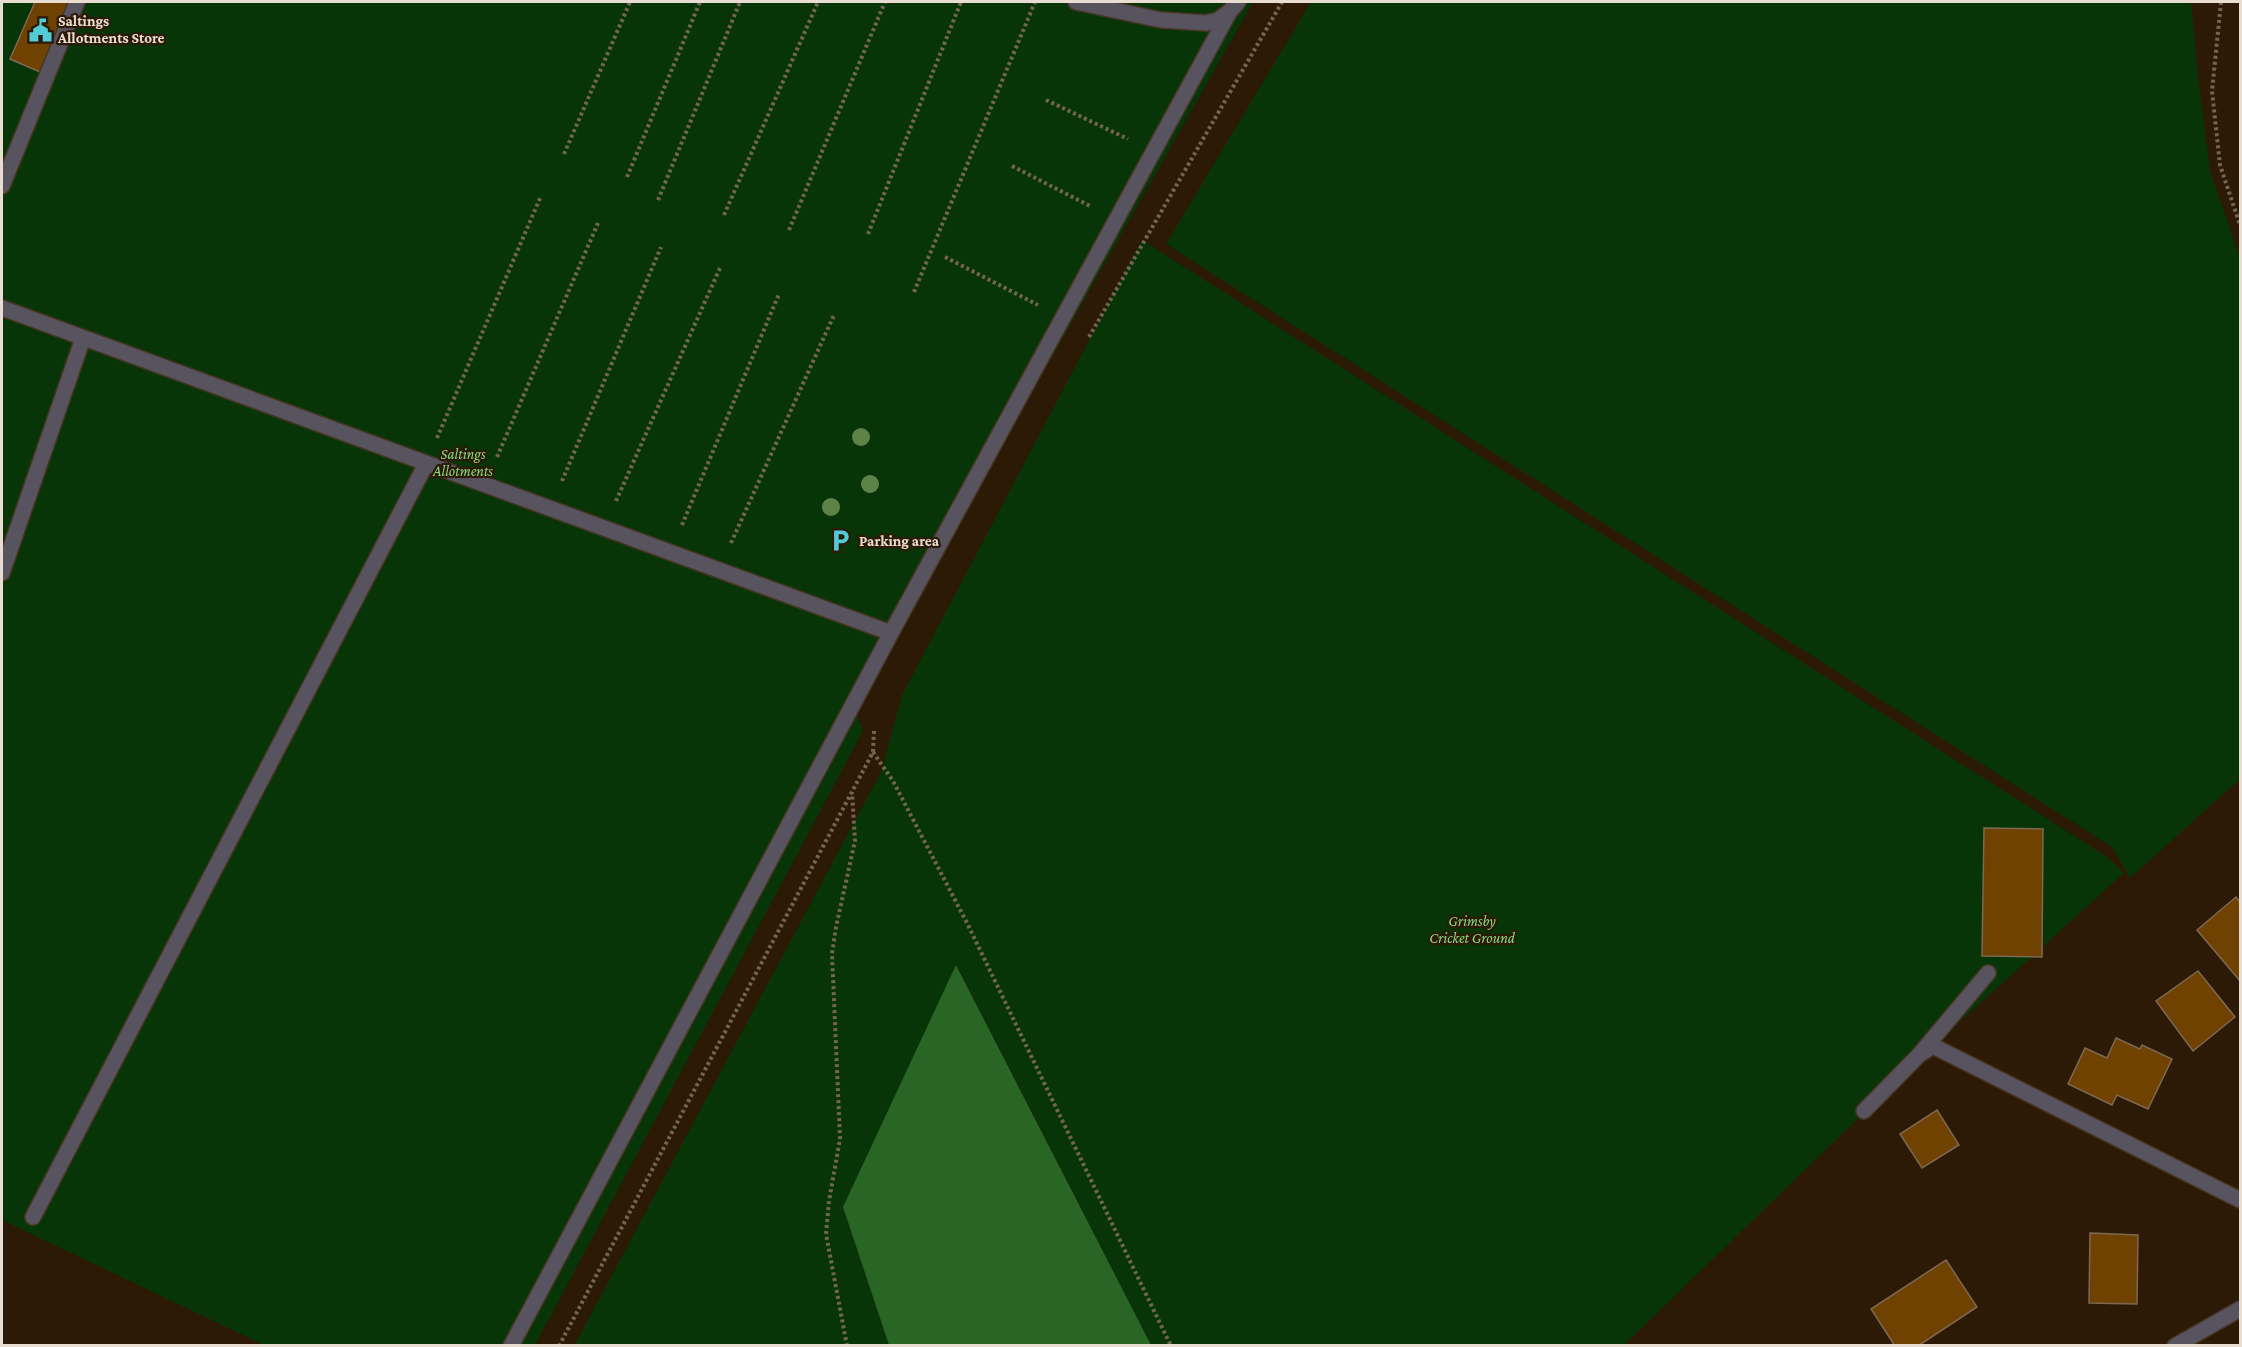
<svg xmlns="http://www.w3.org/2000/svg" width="2242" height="1347" viewBox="0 0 2242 1347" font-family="'Crimson Pro',serif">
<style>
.green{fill:#083507}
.forest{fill:#296625}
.building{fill:#6f4201;stroke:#7e6853;stroke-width:1.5}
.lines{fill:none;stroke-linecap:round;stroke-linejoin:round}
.minor-casing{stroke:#463523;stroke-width:18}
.path{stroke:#746454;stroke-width:4;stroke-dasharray:3 3;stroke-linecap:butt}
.minor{stroke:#58545f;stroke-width:15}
.tree{fill:#5e8349}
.labels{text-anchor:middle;stroke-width:4.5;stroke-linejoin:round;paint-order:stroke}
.poi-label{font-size:15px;font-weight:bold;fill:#e9dcd1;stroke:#2c1a07;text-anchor:start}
.park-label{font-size:15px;font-style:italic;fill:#86d97f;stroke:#2c1a07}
</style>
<rect width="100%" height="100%" fill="#2c1a07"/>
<path class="green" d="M 2,2 L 1253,2 L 854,707 L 863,731 L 535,1345 L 264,1345 L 2,1220 Z
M 1311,2 L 2191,2 L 2199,86 L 2210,171 L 2240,258 L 2240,779 L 2130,878 L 2112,847 L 1166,244 Z
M 1142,240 L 2107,857 L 2124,873 L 1933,1046 L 1624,1345 L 1151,1345 L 957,966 L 843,1207 L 889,1345 L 574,1346 L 881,772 L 902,695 Z"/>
<path class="forest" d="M 956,965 L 1151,1345 L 889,1345 L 843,1207 Z"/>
<path class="building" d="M 35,2 L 69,2 L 40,72 L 10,59 Z
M 1984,828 L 2043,829 L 2042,957 L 1982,956 Z
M 2236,897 L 2240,902 L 2240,981 L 2197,930 Z
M 2198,971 L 2235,1017 L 2193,1051 L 2156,1001 Z
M 2116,1038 L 2140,1049 L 2142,1045 L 2172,1059 L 2148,1109 L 2117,1095 L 2112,1105 L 2068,1084 L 2085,1048 L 2107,1058 Z
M 1937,1110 L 1959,1145 L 1922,1168 L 1900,1134 Z
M 2090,1233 L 2138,1235 L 2137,1304 L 2089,1303 Z
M 1946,1260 L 1977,1307 L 1918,1346 L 1895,1346 L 1871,1309 Z"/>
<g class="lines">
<defs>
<path id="minor" d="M 1076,2 L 1161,20 L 1206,23 L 1218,20 L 1230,11
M 2,186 L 77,2
M 2,308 L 891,633 L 1230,11 L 1238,2
M 2,573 L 83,338
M 1988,973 L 1919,1055 L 1933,1046 L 2240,1200
M 1864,1111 L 1919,1055
M 33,1217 L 426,464
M 511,1346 L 891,633
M 2175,1346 L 2240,1309"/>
</defs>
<use href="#minor" class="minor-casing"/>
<path class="path" d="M 2221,2 L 2212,91 L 2220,165 L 2240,225
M 1046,100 L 1128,139
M 564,154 L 630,2
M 1012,166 L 1092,207
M 627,177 L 700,2
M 658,200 L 740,2
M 724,215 L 818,2
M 789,230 L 885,2
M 868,234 L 961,2
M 945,257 L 1038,305
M 914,292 L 1035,2
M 1089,337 L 1282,2
M 437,438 L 541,196
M 497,457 L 598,223
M 562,481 L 661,247
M 616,501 L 720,268
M 682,525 L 779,294
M 731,543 L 834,315
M 873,752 L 893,781 L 967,923 L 1171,1346
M 559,1346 L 873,752 L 874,731
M 847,1346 L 826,1234 L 829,1201 L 840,1139 L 832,954 L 836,927 L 855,841 L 852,792"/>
<use href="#minor" class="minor"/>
</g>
<g class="tree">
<circle cx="861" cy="437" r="9"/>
<circle cx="870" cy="484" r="9"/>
<circle cx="831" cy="507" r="9"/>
</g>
<defs>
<symbol id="civic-bare" viewBox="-9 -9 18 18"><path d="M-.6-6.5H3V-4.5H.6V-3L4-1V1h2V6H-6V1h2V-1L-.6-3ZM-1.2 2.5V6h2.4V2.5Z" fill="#52cbd7" stroke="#2c1a07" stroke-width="2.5" paint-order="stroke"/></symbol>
<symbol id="parking-bare" viewBox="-9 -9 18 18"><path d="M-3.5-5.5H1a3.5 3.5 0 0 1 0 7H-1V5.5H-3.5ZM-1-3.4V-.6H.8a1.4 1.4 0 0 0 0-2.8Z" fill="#52cbd7" stroke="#2c1a07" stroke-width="2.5" paint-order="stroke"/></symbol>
</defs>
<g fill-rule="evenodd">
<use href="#civic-bare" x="24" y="14" width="33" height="33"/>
<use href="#parking-bare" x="824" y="524" width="33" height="33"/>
</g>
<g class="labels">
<g class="poi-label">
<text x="58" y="26">Saltings<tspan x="58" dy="17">Allotments Store</tspan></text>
<text x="859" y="546">Parking area</text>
</g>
<g class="park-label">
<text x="463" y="459">Saltings<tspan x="463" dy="17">Allotments</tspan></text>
<text x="1472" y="926">Grimsby<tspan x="1472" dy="17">Cricket Ground</tspan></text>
</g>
</g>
<rect width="2242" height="1347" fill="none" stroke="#e9dcd1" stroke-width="6"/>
</svg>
